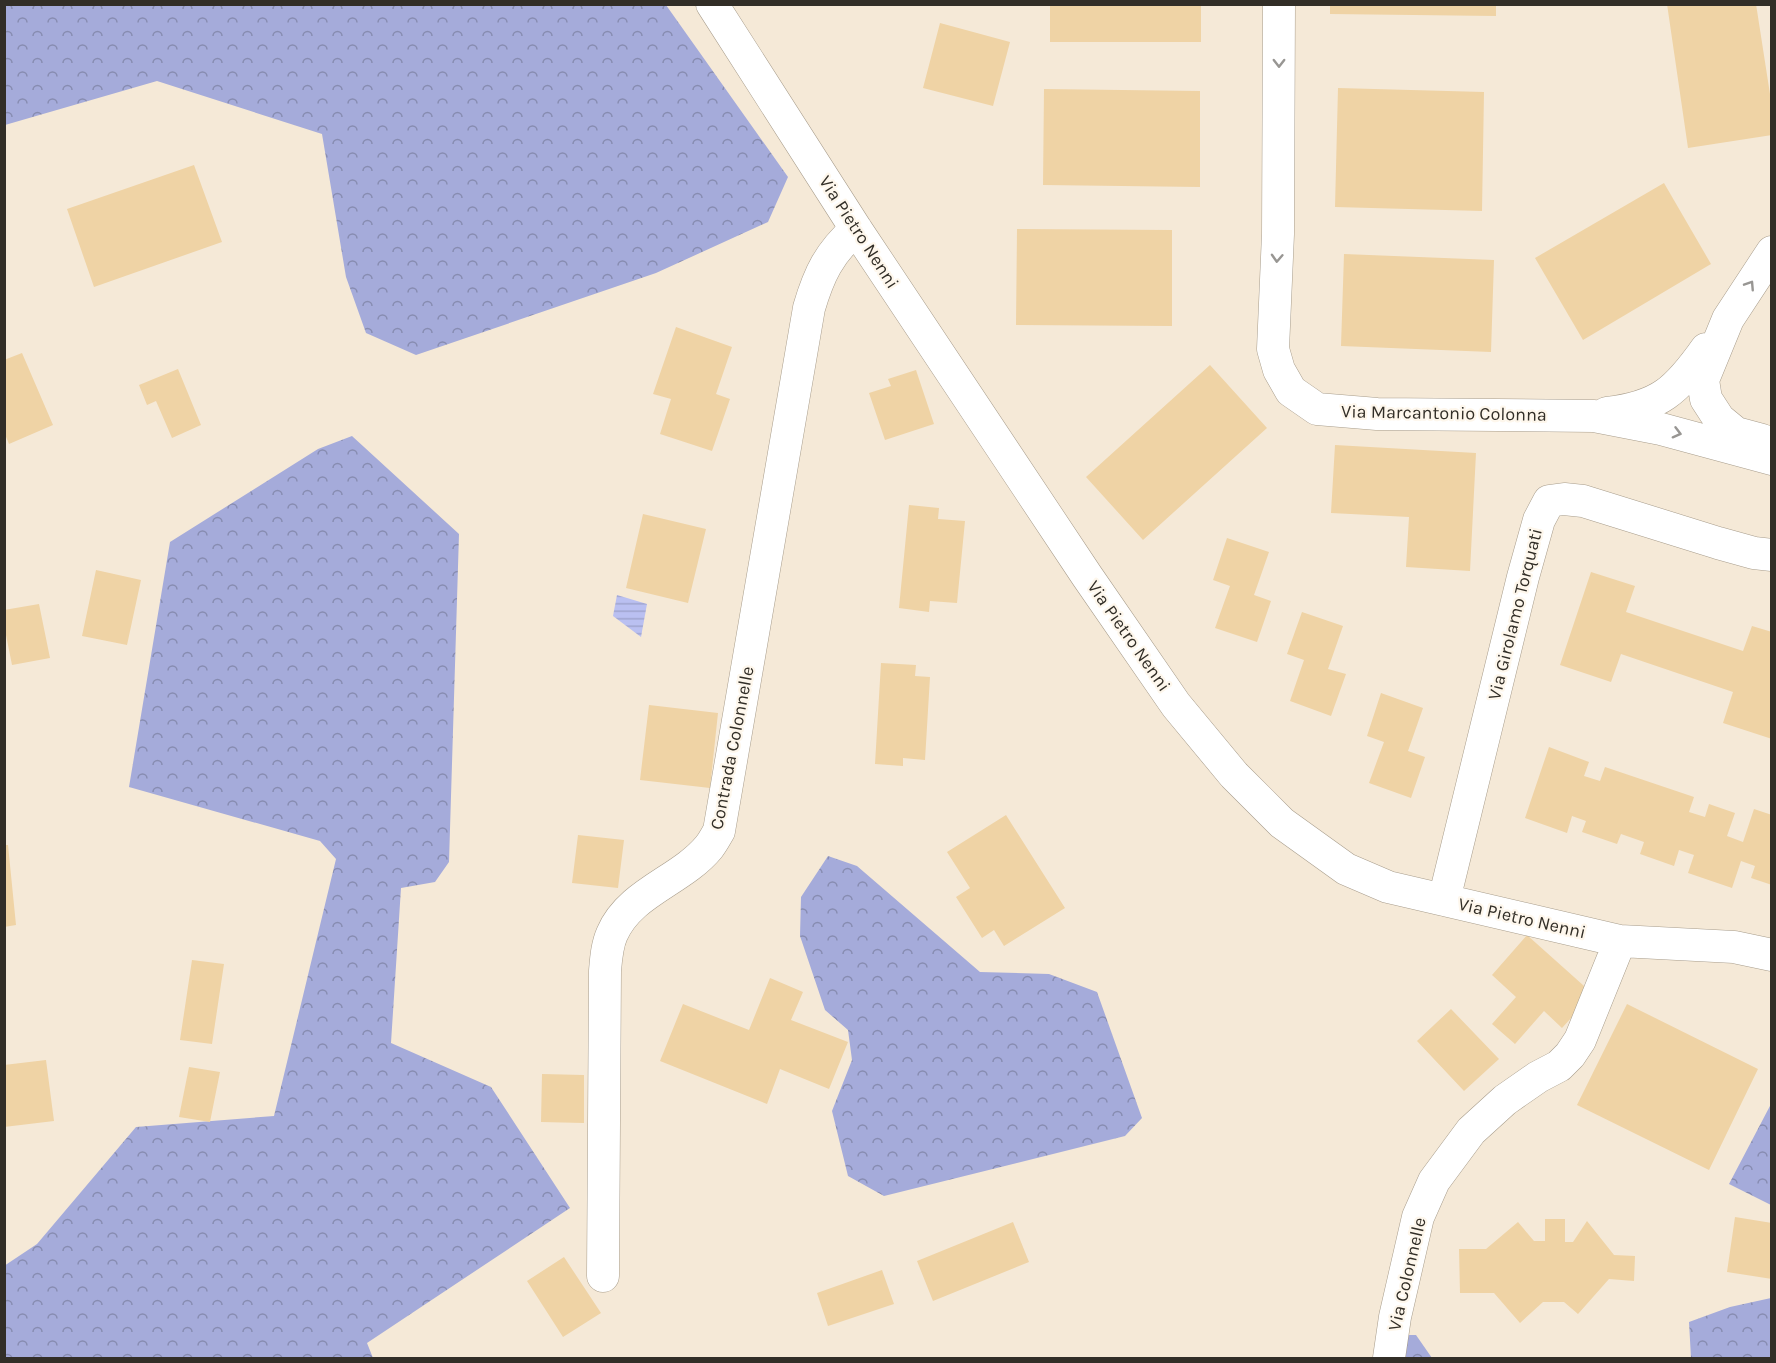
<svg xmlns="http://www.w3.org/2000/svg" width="1776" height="1363" viewBox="0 0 1776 1363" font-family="Karla,sans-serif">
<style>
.forest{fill:url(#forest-crowns)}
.water{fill:url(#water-rules)}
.building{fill:#efd3a5}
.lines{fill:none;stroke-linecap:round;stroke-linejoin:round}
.minor-casing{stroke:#a89d8c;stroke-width:33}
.minor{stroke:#fff;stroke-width:32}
.oneway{stroke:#989693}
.labels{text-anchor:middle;stroke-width:4.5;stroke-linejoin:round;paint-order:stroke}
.street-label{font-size:18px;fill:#322e27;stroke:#fef7ec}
</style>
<defs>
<pattern id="forest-crowns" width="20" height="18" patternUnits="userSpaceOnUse" patternTransform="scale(1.5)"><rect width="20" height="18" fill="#a5abda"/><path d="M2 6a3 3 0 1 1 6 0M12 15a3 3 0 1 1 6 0" fill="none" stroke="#878cb1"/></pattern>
<pattern id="water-rules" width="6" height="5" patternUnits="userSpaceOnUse" patternTransform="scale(1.5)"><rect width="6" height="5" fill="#bac0f1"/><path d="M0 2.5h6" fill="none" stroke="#a0a5cf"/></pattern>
</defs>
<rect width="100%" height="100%" fill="#f5e9d7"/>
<path class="forest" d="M 5,4 L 666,5 L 788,177 L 768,222 L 656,273 L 416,355 L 366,333 L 346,277 L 322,134 L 157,81 L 5,125 Z
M 352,436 L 459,534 L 449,862 L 435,882 L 401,888 L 391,1043 L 491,1087 L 570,1208 L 367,1343 L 373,1358 L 5,1358 L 4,1266 L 37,1244 L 136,1127 L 274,1116 L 336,859 L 320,841 L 129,787 L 170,542 L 318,449 Z
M 828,856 L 857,866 L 980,972 L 1049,974 L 1097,992 L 1142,1118 L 1125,1136 L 884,1196 L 848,1176 L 832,1111 L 852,1060 L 848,1030 L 825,1010 L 800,936 L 801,897 Z
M 1771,1104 L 1771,1205 L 1729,1184 Z
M 1771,1298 L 1771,1358 L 1691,1358 L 1689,1322 L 1730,1307 Z
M 1387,1335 L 1416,1335 L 1432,1358 L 1384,1358 Z"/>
<path class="water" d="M 617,595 L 647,604 L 641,637 L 613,616 Z"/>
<path class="building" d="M 1050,4 L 1201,4 L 1201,42 L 1050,42 Z
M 1330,4 L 1496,4 L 1496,16 L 1330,14 Z
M 1667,4 L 1756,4 L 1772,107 L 1772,135 L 1688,148 Z
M 940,23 L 1010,42 L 993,106 L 923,88 Z
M 1338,88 L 1484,92 L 1482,211 L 1335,207 Z
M 1044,89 L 1200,91 L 1200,187 L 1043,185 Z
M 194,165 L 222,242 L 94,287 L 67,209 Z
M 1664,183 L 1711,264 L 1583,340 L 1535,258 Z
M 1017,229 L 1172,230 L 1172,326 L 1016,325 Z
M 1344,254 L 1494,260 L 1491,352 L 1341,346 Z
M 676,327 L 732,347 L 716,394 L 730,399 L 712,451 L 660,434 L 671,399 L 653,394 Z
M 22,353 L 53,425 L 9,444 L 4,432 L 4,360 Z
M 1210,365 L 1267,428 L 1143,540 L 1086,477 Z
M 178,369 L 201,425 L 172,438 L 156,401 L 147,405 L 139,385 Z
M 916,370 L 934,424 L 885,440 L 869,393 L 891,386 L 888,379 Z
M 1335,445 L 1476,453 L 1470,571 L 1406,567 L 1409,517 L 1331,513 Z
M 909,505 L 939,508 L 938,519 L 965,521 L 957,603 L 930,601 L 929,612 L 899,608 Z
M 643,514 L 706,529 L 688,603 L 626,588 Z
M 1227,538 L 1269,552 L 1254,595 L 1271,601 L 1257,642 L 1215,628 L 1230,586 L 1213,580 Z
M 96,570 L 141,580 L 127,645 L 82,636 Z
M 1591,572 L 1635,586 L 1626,612 L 1743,651 L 1752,626 L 1772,632 L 1772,739 L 1723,723 L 1733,692 L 1621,654 L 1611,682 L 1560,665 Z
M 39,604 L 50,658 L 12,665 L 4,625 L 4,610 Z
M 1302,612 L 1343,626 L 1328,669 L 1346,674 L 1331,716 L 1290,701 L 1304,660 L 1287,654 Z
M 881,663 L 916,665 L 915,676 L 930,677 L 925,760 L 903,758 L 903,766 L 875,764 Z
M 1381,693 L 1423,708 L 1408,751 L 1425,757 L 1411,798 L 1369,783 L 1384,742 L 1367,736 Z
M 649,705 L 718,713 L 710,788 L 640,780 Z
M 1549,747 L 1589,762 L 1584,776 L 1600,781 L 1605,767 L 1694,797 L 1689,812 L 1705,817 L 1709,804 L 1735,813 L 1727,836 L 1743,842 L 1754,809 L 1772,815 L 1772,885 L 1751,878 L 1755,866 L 1741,861 L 1732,888 L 1688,873 L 1694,855 L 1679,850 L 1674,866 L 1640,854 L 1644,842 L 1621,834 L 1617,844 L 1582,832 L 1586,821 L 1572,816 L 1567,833 L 1525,818 Z
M 1006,815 L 1065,908 L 1004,946 L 994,930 L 982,938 L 956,897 L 970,888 L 947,852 Z
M 578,835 L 624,840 L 618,888 L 572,883 Z
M 4,845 L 8,845 L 16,925 L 4,927 Z
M 1527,935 L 1593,994 L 1562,1028 L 1544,1011 L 1515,1044 L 1492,1024 L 1516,997 L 1492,975 Z
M 192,960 L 224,964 L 212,1044 L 180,1040 Z
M 770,978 L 803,992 L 791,1020 L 848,1042 L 829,1089 L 780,1069 L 767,1104 L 660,1061 L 683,1004 L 749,1030 Z
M 1627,1004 L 1758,1069 L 1709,1170 L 1577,1105 Z
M 1451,1009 L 1499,1059 L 1464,1091 L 1417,1041 Z
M 46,1060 L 54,1121 L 4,1127 L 4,1065 Z
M 189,1067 L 220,1072 L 210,1122 L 179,1117 Z
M 542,1074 L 584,1075 L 584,1123 L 541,1122 Z
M 1735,1217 L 1772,1223 L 1772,1279 L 1727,1272 Z
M 1545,1219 L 1565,1219 L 1565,1242 L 1573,1242 L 1587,1221 L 1614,1255 L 1635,1256 L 1634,1281 L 1609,1279 L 1578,1314 L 1564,1302 L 1543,1302 L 1520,1323 L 1494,1293 L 1460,1293 L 1459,1249 L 1486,1249 L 1518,1222 L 1534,1241 L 1545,1241 Z
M 1013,1222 L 1029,1262 L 933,1301 L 917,1261 Z
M 564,1257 L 601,1313 L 563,1337 L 527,1281 Z
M 882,1270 L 894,1304 L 828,1326 L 817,1293 Z"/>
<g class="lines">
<defs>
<path id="minor" d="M 712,4 L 856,229 L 1087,576 L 1176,705 L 1234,775 L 1282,823 L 1346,869 L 1388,887 L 1620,941 L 1734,947 L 1772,955
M 1279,4 L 1278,234 L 1273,349 L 1279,370 L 1291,391 L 1317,409 L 1377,414 L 1594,416 L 1661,429 L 1772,459
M 1607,413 C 1660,407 1677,390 1706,349
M 1762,440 L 1736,433 L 1719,419 L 1706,399 L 1703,380 L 1728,319 L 1772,252
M 1444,900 L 1523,577 L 1539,520 L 1549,501 L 1564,499 L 1583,501 L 1718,543 L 1754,553 L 1772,555
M 603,1276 L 605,971 C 606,959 607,945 612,934 C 630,892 681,881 709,847 C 713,842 716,836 719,831 L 809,308 C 819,274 829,253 856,229
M 1389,1358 L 1395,1317 L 1418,1217 L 1434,1181 L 1471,1131 L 1505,1100 L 1538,1077 L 1559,1066 L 1570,1055 L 1580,1040 L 1620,941"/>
</defs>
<use href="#minor" class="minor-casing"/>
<use href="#minor" class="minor"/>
</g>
<defs><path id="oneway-chevron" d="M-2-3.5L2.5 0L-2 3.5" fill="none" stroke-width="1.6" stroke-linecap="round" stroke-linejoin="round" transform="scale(1.5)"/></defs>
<g class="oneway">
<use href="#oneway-chevron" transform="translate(1279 63) rotate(90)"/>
<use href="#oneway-chevron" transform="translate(1277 258) rotate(93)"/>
<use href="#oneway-chevron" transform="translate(1750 285) rotate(-57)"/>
<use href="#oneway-chevron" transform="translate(1677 433) rotate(15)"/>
</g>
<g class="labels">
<g class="street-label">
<text transform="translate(859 232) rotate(57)" y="6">Via Pietro Nenni</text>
<text transform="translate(1444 413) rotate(1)" y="6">Via Marcantonio Colonna</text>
<text transform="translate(1515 614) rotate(-76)" y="6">Via Girolamo Torquati</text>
<text transform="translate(1129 636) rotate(55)" y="6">Via Pietro Nenni</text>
<text transform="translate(732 748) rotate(-79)" y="6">Contrada Colonnelle</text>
<text transform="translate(1522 918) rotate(13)" y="6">Via Pietro Nenni</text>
<text transform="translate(1407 1274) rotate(-77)" y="6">Via Colonnelle</text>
</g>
</g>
<rect width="1776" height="1363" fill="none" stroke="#322e27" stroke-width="12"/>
</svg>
